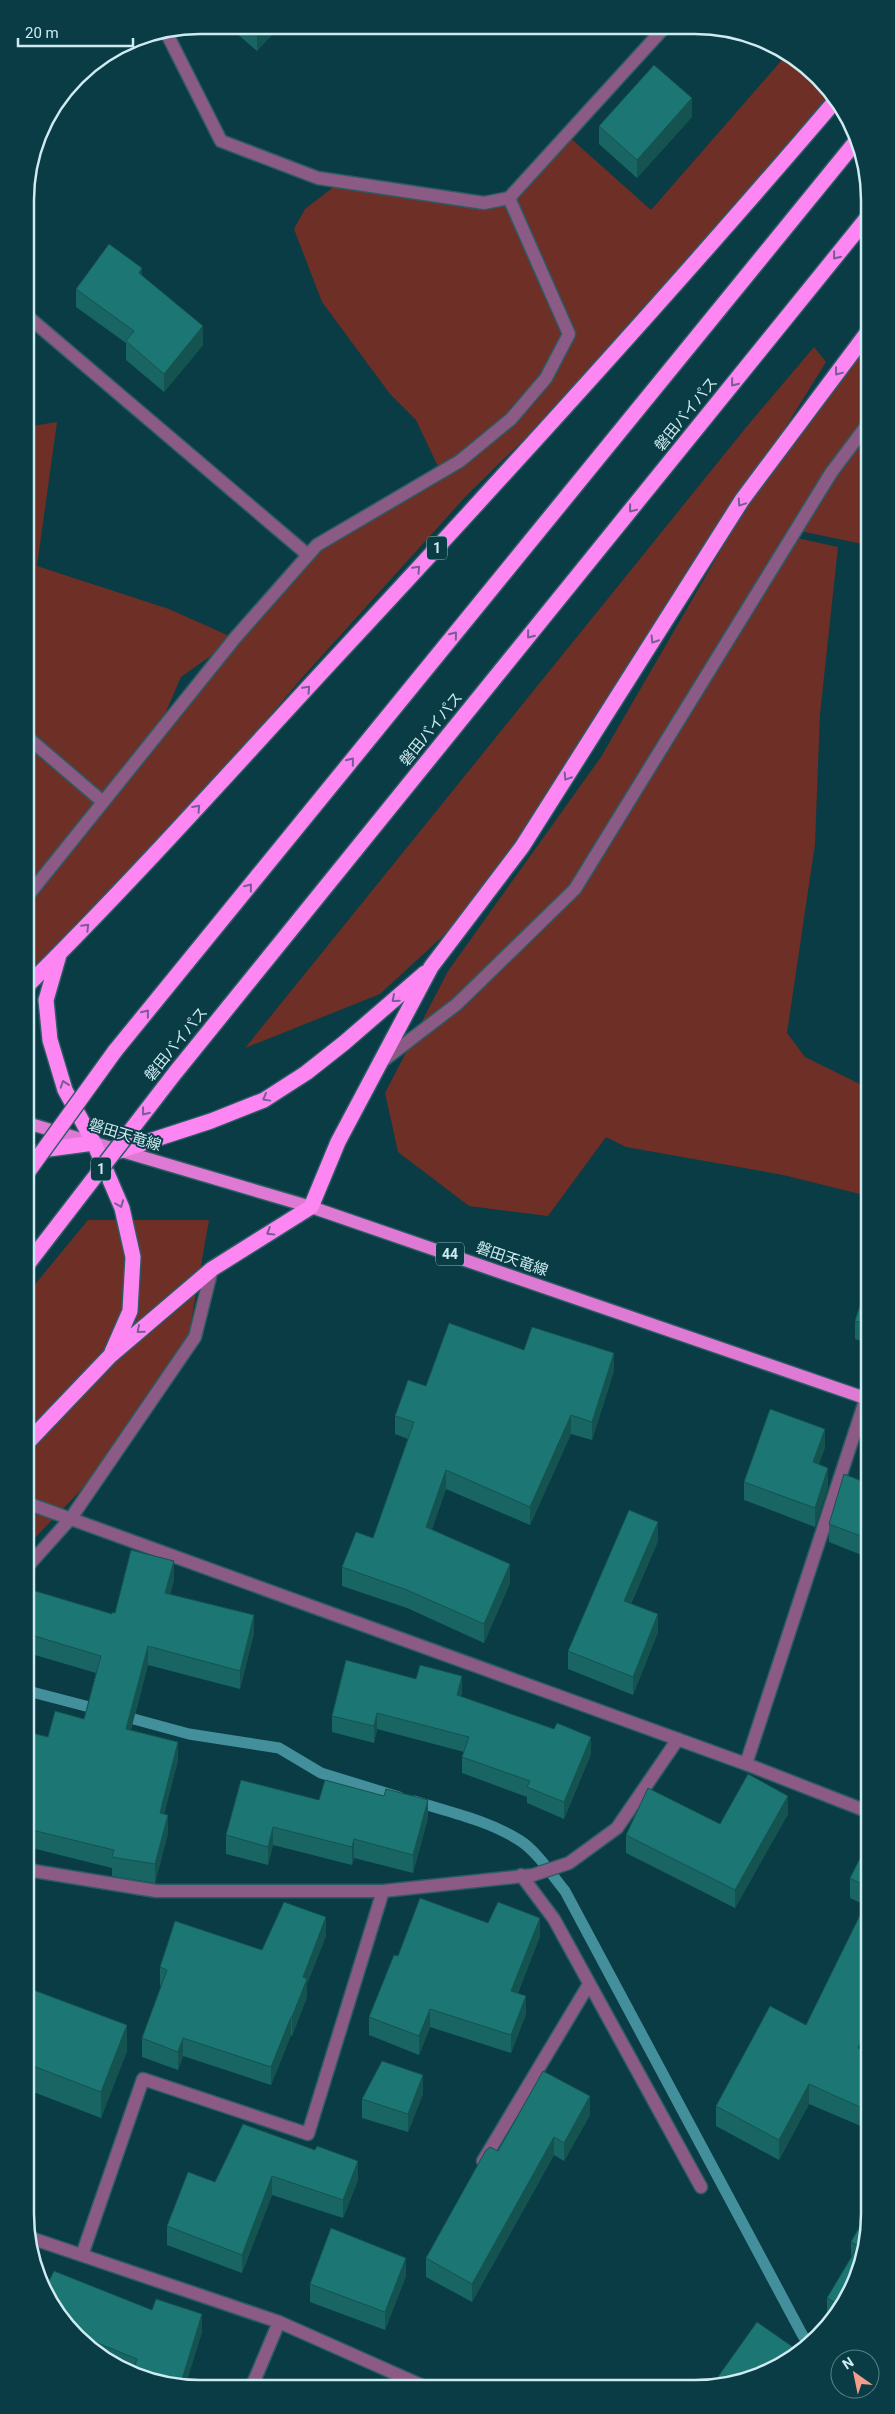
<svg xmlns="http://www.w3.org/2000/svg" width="895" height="2414" viewBox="0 0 895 2414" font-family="Roboto,'Noto Sans JP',sans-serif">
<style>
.green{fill:#6d2f26;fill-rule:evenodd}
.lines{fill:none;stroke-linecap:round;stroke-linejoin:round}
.stream{stroke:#43909c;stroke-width:11}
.minor-casing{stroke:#2c5c63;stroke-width:15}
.major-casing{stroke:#2c5c63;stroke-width:15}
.highway-casing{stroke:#2c5c63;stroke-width:18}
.minor{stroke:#8b5a85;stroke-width:12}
.major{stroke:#de7ad4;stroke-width:12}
.highway{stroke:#fe86f3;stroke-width:15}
.highway-bridge-casing{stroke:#2c5c63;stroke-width:18;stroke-linecap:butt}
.highway-bridge{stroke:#fe86f3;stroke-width:15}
.wall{fill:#186563}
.shaded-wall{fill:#145350}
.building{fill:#1c7673;stroke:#145350}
.oneway{stroke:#775d93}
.labels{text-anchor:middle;stroke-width:4;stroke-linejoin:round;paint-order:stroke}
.shield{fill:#093c44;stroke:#92b6bd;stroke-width:1}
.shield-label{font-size:14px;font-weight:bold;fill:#cdebf1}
.street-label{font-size:15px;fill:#cdebf1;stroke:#093c44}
.rim{fill:none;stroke:#cdebf1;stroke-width:2.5}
</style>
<rect width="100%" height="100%" fill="#093c44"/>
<path class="green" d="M 788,53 L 819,76 L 831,93 L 627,339 L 466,496 L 301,679 L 139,872 L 27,975 L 26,427 L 57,422 L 37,566 L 169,609 L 234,638 L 317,545 L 441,473 L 416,420 L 390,394 L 322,302 L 294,229 L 305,209 L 340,182 L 484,203 L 527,179 L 567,135 L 651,210 ZM 229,643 L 165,714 L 181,677 Z
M 867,335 L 867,545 L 800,531 L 793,537 L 838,547 L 820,714 L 815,844 L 787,1033 L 805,1057 L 868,1088 L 868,1196 L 783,1175 L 626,1147 L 606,1137 L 548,1216 L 469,1206 L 398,1152 L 385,1093 L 448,971 L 601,757 L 777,453 Z
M 814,347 L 826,362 L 611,709 L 481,901 L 380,994 L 245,1048 L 748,425 Z
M 88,1220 L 209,1220 L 186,1351 L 111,1459 L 27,1546 L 27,1294 Z"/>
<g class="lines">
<path class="stream" d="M 28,1691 L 101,1710
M 119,1715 L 189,1734 L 279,1748 L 321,1773 L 399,1797
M 414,1801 C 449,1812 487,1820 519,1840 C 537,1851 551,1874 565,1891 L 803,2336 L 810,2343"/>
<defs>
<path id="minor" d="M 166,32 L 221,141 L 318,178 L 484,203 L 509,198 L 664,28
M 26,315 L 308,555
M 26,736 L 103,802
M 26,898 L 235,638 L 317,545 L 460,461 L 511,419 L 546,378 L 569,334 L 509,198
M 380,1063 L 457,1004 L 575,889 L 831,473 L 867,425
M 27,1503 L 746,1764 L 869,1812
M 27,1567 L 71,1518 L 195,1337 L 212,1269
M 746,1764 L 866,1398
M 28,1870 L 156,1891 L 383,1891 L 533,1875 L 569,1863 L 617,1828 L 678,1739
M 521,1875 L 554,1919 L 701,2187
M 483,2161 L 589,1984
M 28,2237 L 279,2322 L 423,2386
M 82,2255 L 143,2079 L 308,2134 L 383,1891
M 252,2386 L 279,2322"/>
<path id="major" d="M 27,1123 L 311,1207 L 868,1399"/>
<path id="highway" d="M 59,955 L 46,1000 L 50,1040 L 65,1090 L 94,1143 L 122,1208 L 133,1257 L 130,1311 L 112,1352
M 27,986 C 134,880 234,767 336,657 C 506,474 674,290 836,100
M 115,1051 L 858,139
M 175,1073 L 867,218
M 119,1151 L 211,1121 L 264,1100 L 306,1073 L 344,1043 L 425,973
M 27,1157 L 49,1149 L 94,1143
M 27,1443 L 110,1356 L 212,1269 L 311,1207 L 338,1142 L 431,967 L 522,847 L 742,500 L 867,333"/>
</defs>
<use href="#minor" class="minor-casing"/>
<use href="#major" class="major-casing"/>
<use href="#highway" class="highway-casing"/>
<use href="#minor" class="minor"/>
<use href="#major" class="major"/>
<use href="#highway" class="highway"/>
<defs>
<path id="highway-bridge" d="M 27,1173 L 115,1051
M 27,1265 L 175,1073"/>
</defs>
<use href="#highway-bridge" class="highway-bridge-casing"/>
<use href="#highway-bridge" class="highway-bridge"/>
</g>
<path class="wall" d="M 227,25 L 280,26 L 257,51 Z
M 692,117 L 637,178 L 599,144 L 599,126 Z
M 142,276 L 203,345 L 164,392 L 126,360 L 126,343 L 76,307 L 76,289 Z
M 868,1280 L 868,1343 L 855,1339 L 855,1321 Z
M 524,1350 L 614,1371 L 592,1440 L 571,1434 L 530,1525 L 446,1489 L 432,1529 L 510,1583 L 484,1643 L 407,1608 L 342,1586 L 342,1567 L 373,1538 L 408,1439 L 395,1434 L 395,1416 Z
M 825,1447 L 819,1464 L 828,1487 L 815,1527 L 744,1500 L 744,1482 Z
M 869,1484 L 869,1558 L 829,1542 L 829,1524 Z
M 658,1541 L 631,1604 L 658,1632 L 633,1695 L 568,1669 L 568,1651 Z
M 174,1580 L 170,1594 L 254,1633 L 240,1689 L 148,1665 L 131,1730 L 178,1760 L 164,1814 L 168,1833 L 155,1883 L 112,1876 L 112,1868 L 28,1847 L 28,1732 L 48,1737 L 84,1719 L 96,1673 L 28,1653 L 27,1606 L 112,1614 L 115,1613 Z
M 462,1692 L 461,1696 L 591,1754 L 564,1819 L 527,1803 L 527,1797 L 462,1773 L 462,1757 L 464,1752 L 377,1729 L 374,1743 L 332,1732 L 332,1716 Z
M 319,1800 L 428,1818 L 413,1873 L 354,1858 L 352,1865 L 273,1845 L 268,1865 L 226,1854 L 226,1835 Z
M 788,1814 L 735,1908 L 626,1853 L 626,1835 L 720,1824 Z
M 869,1841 L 869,2044 L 866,2051 L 869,2053 L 870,2130 L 809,2104 L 779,2160 L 716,2126 L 716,2106 L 806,2025 L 865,1905 L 850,1898 L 850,1878 Z
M 488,1923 L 540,1936 L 518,1993 L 526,2014 L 511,2053 L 430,2027 L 419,2055 L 369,2035 L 369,2017 L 398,1956 Z
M 326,1936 L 307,1984 L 307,1997 L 292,2036 L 291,2035 L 271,2085 L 183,2056 L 178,2070 L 142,2057 L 142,2038 L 161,1986 L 160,1985 L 160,1967 L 262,1950 Z
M 28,1988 L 127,2051 L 101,2118 L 28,2090 Z
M 423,2094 L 408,2132 L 362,2118 L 362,2099 Z
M 590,2115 L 564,2161 L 554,2155 L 472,2302 L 426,2277 L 426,2258 L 498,2151 Z
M 243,2124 L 358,2180 L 343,2218 L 272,2195 L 242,2273 L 167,2245 L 167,2226 L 215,2182 Z
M 870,2208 L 857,2281 L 833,2320 L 827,2316 L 827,2298 L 851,2258 L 851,2242 Z
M 406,2276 L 385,2330 L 310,2302 L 310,2284 Z
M 49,2281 L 202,2332 L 185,2386 L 166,2386 L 122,2371 L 76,2338 L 48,2302 Z
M 715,2381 L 730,2386 L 715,2386 Z"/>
<path class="shaded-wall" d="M 263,25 L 280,26 L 257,51 L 257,33 Z
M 692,98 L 692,117 L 637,178 L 637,160 Z
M 142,268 L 142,287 L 139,273 Z
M 203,326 L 203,345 L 164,392 L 164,374 Z
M 614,1353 L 614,1371 L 592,1440 L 592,1422 Z
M 571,1415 L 571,1434 L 530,1525 L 530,1507 Z
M 825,1429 L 825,1447 L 813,1480 L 813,1462 Z
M 828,1468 L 828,1487 L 815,1527 L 815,1508 Z
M 446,1470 L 446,1489 L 426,1545 L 426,1527 Z
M 658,1522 L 658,1541 L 624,1619 L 624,1601 Z
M 174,1561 L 174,1580 L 165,1611 L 165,1593 Z
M 510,1564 L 510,1583 L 484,1643 L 484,1624 Z
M 658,1614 L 658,1632 L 633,1695 L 633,1677 Z
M 254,1615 L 254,1633 L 240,1689 L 240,1671 Z
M 148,1646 L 148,1665 L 126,1747 L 126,1729 Z
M 462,1676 L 462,1692 L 457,1711 L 457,1695 Z
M 377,1713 L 377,1729 L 374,1743 L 374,1726 Z
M 591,1737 L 591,1754 L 564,1819 L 564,1802 Z
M 178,1742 L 178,1760 L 160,1831 L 160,1813 Z
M 788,1796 L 788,1814 L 735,1908 L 735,1890 Z
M 428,1800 L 428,1818 L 413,1873 L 413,1855 Z
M 168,1815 L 168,1833 L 155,1883 L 155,1864 Z
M 273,1827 L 273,1845 L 268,1865 L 268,1847 Z
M 354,1839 L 354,1858 L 352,1865 L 352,1847 Z
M 326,1917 L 326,1936 L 307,1984 L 307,1997 L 292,2036 L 292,2017 L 303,1977 Z
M 540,1918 L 540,1936 L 511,2009 L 511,1991 Z
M 526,1996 L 526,2014 L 511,2053 L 511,2035 Z
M 430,2009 L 430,2027 L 419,2055 L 419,2036 Z
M 291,2017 L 291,2035 L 271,2085 L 271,2067 Z
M 869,2024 L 869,2044 L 858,2068 L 858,2048 Z
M 127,2025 L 127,2051 L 101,2118 L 101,2092 Z
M 183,2038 L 183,2056 L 178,2070 L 178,2052 Z
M 423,2075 L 423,2094 L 408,2132 L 408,2114 Z
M 809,2084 L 809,2104 L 779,2160 L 779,2140 Z
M 590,2096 L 590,2115 L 564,2161 L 564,2143 Z
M 554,2137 L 554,2155 L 472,2302 L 472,2284 Z
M 358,2161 L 358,2180 L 343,2218 L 343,2200 Z
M 272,2176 L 272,2195 L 242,2273 L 242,2255 Z
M 406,2258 L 406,2276 L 385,2330 L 385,2312 Z
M 202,2314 L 202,2332 L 185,2386 L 180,2386 Z"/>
<path class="building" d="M 248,25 L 263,25 L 257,33 Z
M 654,65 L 692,98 L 637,160 L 599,126 Z
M 109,244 L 142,268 L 139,273 L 203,326 L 164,374 L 126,341 L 134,331 L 76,289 Z
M 868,1280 L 868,1325 L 855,1321 Z
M 449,1323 L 524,1350 L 532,1327 L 614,1353 L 592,1422 L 571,1415 L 530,1507 L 446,1470 L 426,1527 L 510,1564 L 484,1624 L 407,1590 L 342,1567 L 356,1532 L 373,1538 L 414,1422 L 395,1416 L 408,1380 L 426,1386 Z
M 770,1409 L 825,1429 L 813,1462 L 828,1468 L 815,1508 L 744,1482 Z
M 844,1474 L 869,1484 L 869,1539 L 829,1524 Z
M 629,1510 L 658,1522 L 624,1601 L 658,1614 L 633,1677 L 568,1651 Z
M 131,1550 L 174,1561 L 165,1593 L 254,1615 L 240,1671 L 148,1646 L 126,1729 L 178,1742 L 160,1813 L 168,1815 L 155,1864 L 112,1857 L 114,1850 L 28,1829 L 28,1797 L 29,1792 L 28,1791 L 28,1732 L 48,1737 L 55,1711 L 84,1719 L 101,1656 L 28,1634 L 27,1606 L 32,1590 L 112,1614 L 112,1612 L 115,1613 Z
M 346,1660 L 416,1679 L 420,1665 L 462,1676 L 457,1695 L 554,1729 L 557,1723 L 591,1737 L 564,1802 L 527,1787 L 530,1781 L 462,1757 L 469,1737 L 377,1713 L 374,1726 L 332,1716 Z
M 748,1774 L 788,1796 L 735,1890 L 626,1835 L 648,1788 L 720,1824 Z
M 241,1780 L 319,1800 L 325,1780 L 384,1796 L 386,1789 L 428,1800 L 413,1855 L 354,1839 L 352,1847 L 273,1827 L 268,1847 L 226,1835 Z
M 869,1841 L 869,1888 L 850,1878 Z
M 869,1897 L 869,2024 L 858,2048 L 869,2053 L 869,2111 L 809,2084 L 779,2140 L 716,2106 L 770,2006 L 806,2025 Z
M 420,1898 L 488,1923 L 498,1902 L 540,1918 L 511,1991 L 526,1996 L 511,2035 L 430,2009 L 419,2036 L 369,2017 L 394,1955 L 398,1956 Z
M 284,1902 L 326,1917 L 303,1977 L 307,1979 L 292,2017 L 291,2017 L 271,2067 L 183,2038 L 178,2052 L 142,2038 L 167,1970 L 160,1967 L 175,1921 L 262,1950 Z
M 28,1988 L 127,2025 L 101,2092 L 28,2064 Z
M 382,2061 L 423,2075 L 408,2114 L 362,2099 Z
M 543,2071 L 590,2096 L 564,2143 L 554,2137 L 472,2284 L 426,2258 L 486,2150 L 490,2147 L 498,2151 Z
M 243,2124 L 315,2150 L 317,2146 L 358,2161 L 343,2200 L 272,2176 L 242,2255 L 167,2226 L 188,2172 L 215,2182 Z
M 870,2208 L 870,2226 L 857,2281 L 841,2306 L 827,2298 L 858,2246 L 851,2242 Z
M 331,2228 L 406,2258 L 385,2312 L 310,2284 Z
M 54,2271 L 152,2310 L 156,2299 L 202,2314 L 180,2386 L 177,2386 L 133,2371 L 137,2359 L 73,2333 L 48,2302 L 39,2277 L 49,2281 Z
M 757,2322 L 800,2352 L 783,2366 L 730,2386 L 722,2386 L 715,2381 Z"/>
<defs><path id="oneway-chevron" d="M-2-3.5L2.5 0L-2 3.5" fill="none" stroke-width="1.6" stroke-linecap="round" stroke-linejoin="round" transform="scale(1.25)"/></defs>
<g class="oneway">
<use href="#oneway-chevron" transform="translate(836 256) rotate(129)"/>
<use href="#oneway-chevron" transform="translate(838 372) rotate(127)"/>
<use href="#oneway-chevron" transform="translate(734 383) rotate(129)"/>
<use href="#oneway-chevron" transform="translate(741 503) rotate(124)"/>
<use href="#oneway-chevron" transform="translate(632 509) rotate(129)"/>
<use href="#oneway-chevron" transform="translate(417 569) rotate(-47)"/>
<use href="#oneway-chevron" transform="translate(454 635) rotate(-51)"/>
<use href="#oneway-chevron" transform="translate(530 635) rotate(129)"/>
<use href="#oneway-chevron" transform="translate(654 640) rotate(122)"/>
<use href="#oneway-chevron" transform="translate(307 689) rotate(-47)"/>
<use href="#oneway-chevron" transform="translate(351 761) rotate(-51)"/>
<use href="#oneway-chevron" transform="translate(567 777) rotate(123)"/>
<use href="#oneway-chevron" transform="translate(197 808) rotate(-48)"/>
<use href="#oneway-chevron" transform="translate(249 887) rotate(-51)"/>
<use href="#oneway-chevron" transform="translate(86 927) rotate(-45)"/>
<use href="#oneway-chevron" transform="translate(395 999) rotate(139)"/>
<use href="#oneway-chevron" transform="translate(146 1013) rotate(-51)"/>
<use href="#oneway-chevron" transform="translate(64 1084) rotate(-109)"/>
<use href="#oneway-chevron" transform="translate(266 1098) rotate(151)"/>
<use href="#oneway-chevron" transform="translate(145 1112) rotate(128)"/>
<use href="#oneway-chevron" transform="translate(120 1204) rotate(69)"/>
<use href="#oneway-chevron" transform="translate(270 1232) rotate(148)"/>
<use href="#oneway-chevron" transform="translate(140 1330) rotate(139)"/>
</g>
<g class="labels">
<g class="shield">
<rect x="427" y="536.5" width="20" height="23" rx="4"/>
<rect x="91" y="1157.5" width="20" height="23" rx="4"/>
<rect x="436" y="1242.5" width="28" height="23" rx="4"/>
</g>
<g class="shield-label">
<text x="437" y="553">1</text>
<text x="101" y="1174">1</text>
<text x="450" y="1259">44</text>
</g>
<g class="street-label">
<text transform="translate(686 414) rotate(-51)" y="5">磐田バイパス</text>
<text transform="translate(431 729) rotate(-51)" y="5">磐田バイパス</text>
<text transform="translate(176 1044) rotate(-51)" y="5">磐田バイパス</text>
<text transform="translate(125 1135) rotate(17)" y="5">磐田天竜線</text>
<text transform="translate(512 1259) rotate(19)" y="5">磐田天竜線</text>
</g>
</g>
<path d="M0 0H895V2414H0ZM200 34H695A166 166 0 0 1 861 200V2214A166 166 0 0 1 695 2380H200A166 166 0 0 1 34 2214V200A166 166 0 0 1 200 34Z" fill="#093c44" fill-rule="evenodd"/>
<path class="rim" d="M200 34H695A166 166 0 0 1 861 200V2214A166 166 0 0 1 695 2380H200A166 166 0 0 1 34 2214V200A166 166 0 0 1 200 34Z"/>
<g transform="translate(855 2374) rotate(327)"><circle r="24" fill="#093c44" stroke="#578289"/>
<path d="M0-4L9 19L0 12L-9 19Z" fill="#f49d8d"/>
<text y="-8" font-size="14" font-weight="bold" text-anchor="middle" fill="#cdebf1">N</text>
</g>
<path d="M18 38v8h115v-8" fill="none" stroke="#cdebf1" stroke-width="2.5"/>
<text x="25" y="38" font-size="15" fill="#cdebf1" stroke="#093c44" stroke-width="4" paint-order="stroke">20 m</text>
</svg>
